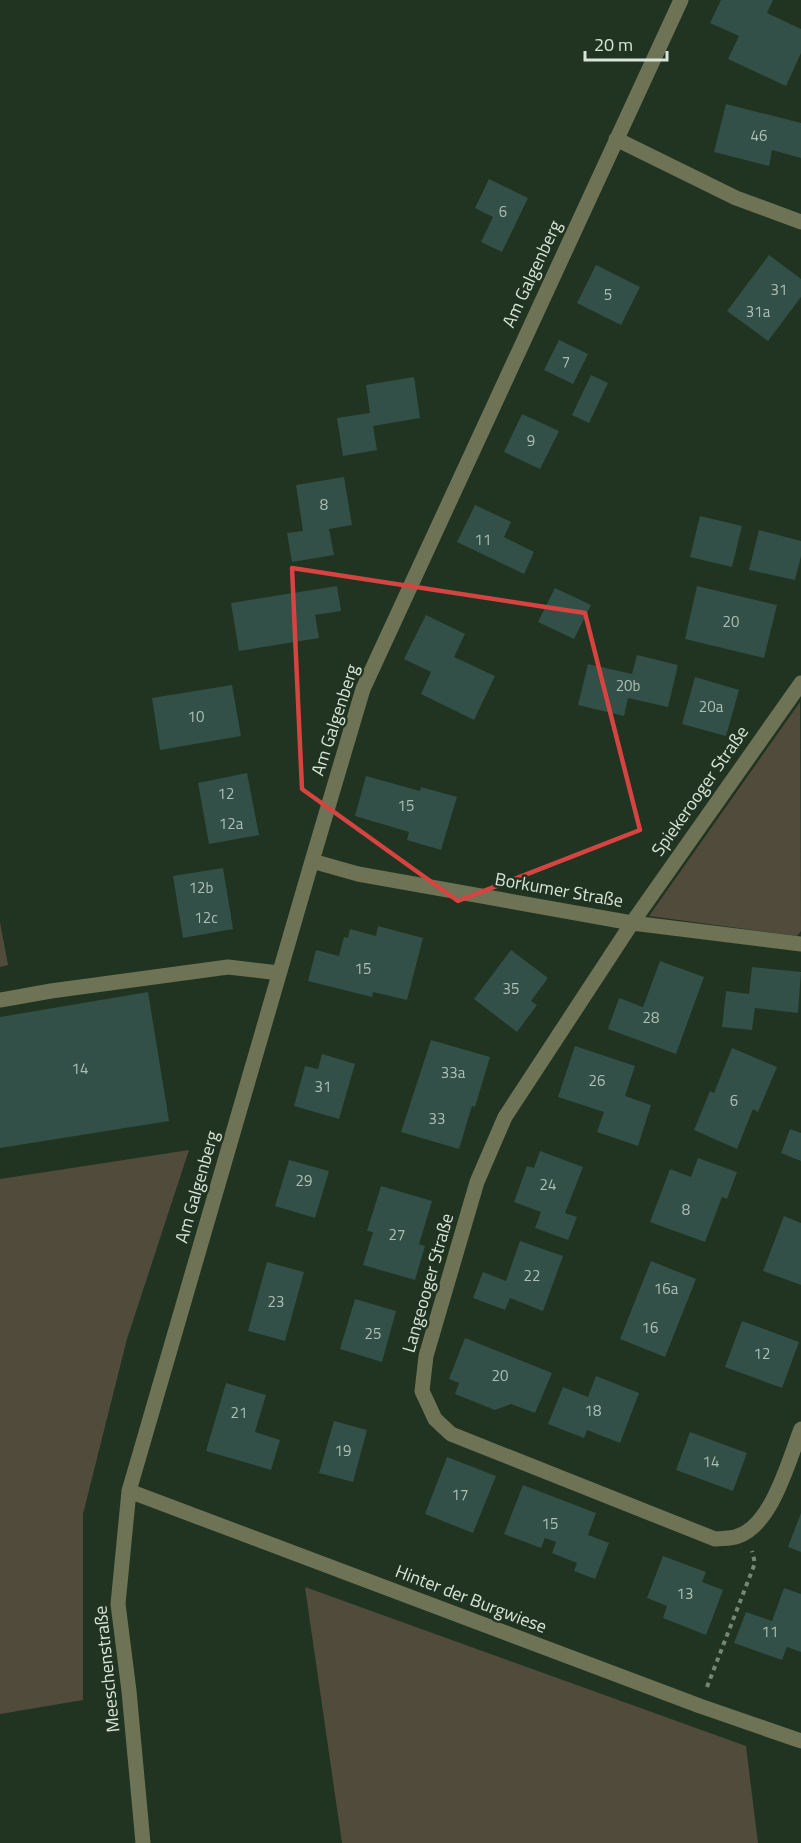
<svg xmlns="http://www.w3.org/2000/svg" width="801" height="1843" viewBox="0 0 801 1843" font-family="'Titillium Web',sans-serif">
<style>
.green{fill:#514b3b}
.building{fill:#325047}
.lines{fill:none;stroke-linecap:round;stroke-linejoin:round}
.path{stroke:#768576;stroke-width:4;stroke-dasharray:4.5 4.5;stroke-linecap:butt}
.minor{stroke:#6d7354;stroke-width:15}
.marked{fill:none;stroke:#d64442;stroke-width:4.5;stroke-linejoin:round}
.labels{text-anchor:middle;stroke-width:5;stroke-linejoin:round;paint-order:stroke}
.number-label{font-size:15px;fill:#aebfb4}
.street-label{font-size:18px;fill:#d8e4d8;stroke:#213321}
</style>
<rect width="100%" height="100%" fill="#213321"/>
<path class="green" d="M 800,702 L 801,931 L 797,936 L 649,916 Z
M 0,922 L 8,965 L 0,967 Z
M 189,1150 L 127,1339 L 83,1514 L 83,1700 L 0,1714 L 0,1179 Z
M 305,1587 L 746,1746 L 758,1843 L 342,1843 Z"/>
<path class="building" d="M 721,0 L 773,0 L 767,13 L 801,29 L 801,53 L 786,86 L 728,59 L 739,36 L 710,23 Z
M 726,104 L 801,123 L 801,158 L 772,150 L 769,166 L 714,152 Z
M 489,179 L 528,198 L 502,252 L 481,242 L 493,217 L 475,208 Z
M 769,255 L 801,279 L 801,297 L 768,341 L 727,311 Z
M 596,265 L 640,287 L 621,325 L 577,303 Z
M 559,340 L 588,354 L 573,384 L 544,370 Z
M 591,375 L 608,383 L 589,423 L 572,415 Z
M 414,377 L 420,418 L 373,426 L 377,450 L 343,456 L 337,418 L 370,413 L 366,385 Z
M 522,414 L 559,431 L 540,469 L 504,452 Z
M 344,477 L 352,525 L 329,529 L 334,555 L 292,562 L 287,533 L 303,531 L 296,485 Z
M 475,505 L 511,522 L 504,537 L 534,552 L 524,574 L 457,542 Z
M 700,516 L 742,526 L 732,567 L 690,557 Z
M 759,530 L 801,541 L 801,556 L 795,580 L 749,570 Z
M 337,586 L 341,611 L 315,615 L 319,638 L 239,651 L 231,603 Z
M 697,586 L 777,605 L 764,658 L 685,639 Z
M 555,588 L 591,605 L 574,639 L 538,622 Z
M 426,615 L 465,634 L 454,657 L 495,676 L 474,720 L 421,694 L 431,672 L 404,659 Z
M 637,655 L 678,665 L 668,707 L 628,698 L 624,716 L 578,705 L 588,664 L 632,674 Z
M 695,677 L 739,690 L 726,736 L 682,724 Z
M 232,685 L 241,736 L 160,750 L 152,698 Z
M 247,773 L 259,835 L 209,844 L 198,783 Z
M 366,776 L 420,791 L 421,787 L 457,797 L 441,850 L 407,840 L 409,832 L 355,816 Z
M 223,868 L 233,929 L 183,938 L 173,876 Z
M 378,926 L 423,938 L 407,1000 L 373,992 L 372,997 L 308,981 L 316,950 L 339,956 L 344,937 L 348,938 L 350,929 L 376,936 Z
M 511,950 L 548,978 L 531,1001 L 537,1005 L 517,1032 L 474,999 Z
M 660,961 L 704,977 L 676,1054 L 608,1029 L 619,998 L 643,1007 Z
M 752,967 L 801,972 L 798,1013 L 755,1008 L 752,1030 L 722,1027 L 726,991 L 749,994 Z
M 148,992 L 169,1121 L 0,1148 L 0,1017 Z
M 431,1040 L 490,1057 L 475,1107 L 472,1106 L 459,1149 L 401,1132 Z
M 575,1046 L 635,1066 L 625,1096 L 651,1105 L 638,1146 L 597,1132 L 604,1112 L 558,1097 Z
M 732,1048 L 777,1067 L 758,1112 L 753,1109 L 737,1149 L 694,1130 L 710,1091 L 714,1093 Z
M 322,1054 L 355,1064 L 339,1119 L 294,1106 L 305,1066 L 318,1069 Z
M 790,1129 L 801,1133 L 801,1161 L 781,1153 Z
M 540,1151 L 583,1167 L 565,1213 L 577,1217 L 568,1240 L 535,1228 L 541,1212 L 514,1202 L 527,1166 L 534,1168 Z
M 698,1158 L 737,1172 L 727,1199 L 722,1197 L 705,1242 L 650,1222 L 670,1169 L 691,1177 Z
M 289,1160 L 329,1171 L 315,1218 L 275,1206 Z
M 381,1186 L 432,1201 L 419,1244 L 425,1246 L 415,1280 L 363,1265 L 373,1232 L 367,1231 Z
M 784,1216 L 801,1223 L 801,1285 L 763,1271 Z
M 520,1241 L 563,1256 L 543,1311 L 510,1298 L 505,1310 L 473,1298 L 483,1272 L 506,1281 Z
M 651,1261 L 696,1279 L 665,1357 L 620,1339 Z
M 267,1262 L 304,1272 L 285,1341 L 248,1331 Z
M 355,1299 L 396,1311 L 382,1362 L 340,1349 Z
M 742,1321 L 799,1342 L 782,1388 L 725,1367 Z
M 465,1338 L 552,1373 L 535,1413 L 511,1404 L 495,1410 L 455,1394 L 459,1383 L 449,1379 Z
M 596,1376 L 639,1393 L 620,1443 L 587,1430 L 584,1438 L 548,1424 L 563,1387 L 588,1397 Z
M 226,1383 L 266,1395 L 255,1432 L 280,1440 L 271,1470 L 206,1451 Z
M 334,1421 L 367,1430 L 353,1482 L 319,1473 Z
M 690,1432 L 747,1453 L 733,1491 L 676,1470 Z
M 447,1457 L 496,1476 L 473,1533 L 425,1514 Z
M 523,1485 L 596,1513 L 588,1535 L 609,1543 L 595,1579 L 574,1571 L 577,1563 L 552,1553 L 556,1542 L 545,1538 L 541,1548 L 504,1534 Z
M 801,1513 L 801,1552 L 788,1547 Z
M 663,1556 L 706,1572 L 702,1582 L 723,1590 L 706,1635 L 663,1618 L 667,1606 L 647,1598 Z
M 784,1588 L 801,1594 L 801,1652 L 787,1647 L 782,1660 L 734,1643 L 746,1612 L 772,1621 Z"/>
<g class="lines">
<path class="path" d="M 707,1687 L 755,1563 L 752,1551"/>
<path class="minor" d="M 616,139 L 736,198 L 801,222
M 801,683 L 632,923 L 505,1117 L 477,1182 L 426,1356 L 422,1391 L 435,1419 L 451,1434 L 715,1539 C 722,1538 731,1539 738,1536 C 772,1525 789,1460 801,1429
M 312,861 L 358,874 L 632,923 L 801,944
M 0,1000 L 51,991 L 228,967 L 279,973
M 129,1491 L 700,1706 L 801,1741
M 143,1843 L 129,1691 L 118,1604 L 129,1491 L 312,861 L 363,689 L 681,0"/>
</g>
<path class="marked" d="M 292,568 L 585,613 L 640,830 L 458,901 L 302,789 Z"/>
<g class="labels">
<g class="number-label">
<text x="759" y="141">46</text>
<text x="503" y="217">6</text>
<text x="779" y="295">31</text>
<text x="608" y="300">5</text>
<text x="758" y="317">31a</text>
<text x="566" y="367">7</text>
<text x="531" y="446">9</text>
<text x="324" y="510">8</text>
<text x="483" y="545">11</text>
<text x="731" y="627">20</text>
<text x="628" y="691">20b</text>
<text x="711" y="712">20a</text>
<text x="196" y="722">10</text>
<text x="226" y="799">12</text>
<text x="406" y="811">15</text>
<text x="231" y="829">12a</text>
<text x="201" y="893">12b</text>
<text x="206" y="923">12c</text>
<text x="363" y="974">15</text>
<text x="511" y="994">35</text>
<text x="651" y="1023">28</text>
<text x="80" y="1074">14</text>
<text x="453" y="1078">33a</text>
<text x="597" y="1086">26</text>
<text x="323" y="1092">31</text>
<text x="734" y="1106">6</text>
<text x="437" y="1124">33</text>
<text x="304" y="1186">29</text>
<text x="548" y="1190">24</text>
<text x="686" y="1215">8</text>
<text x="397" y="1240">27</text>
<text x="532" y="1281">22</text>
<text x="666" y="1294">16a</text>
<text x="276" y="1307">23</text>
<text x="650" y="1333">16</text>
<text x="373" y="1339">25</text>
<text x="762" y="1359">12</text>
<text x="500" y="1381">20</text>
<text x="593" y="1416">18</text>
<text x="239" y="1418">21</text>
<text x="343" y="1456">19</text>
<text x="711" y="1467">14</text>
<text x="460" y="1500">17</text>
<text x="550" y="1529">15</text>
<text x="685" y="1599">13</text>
<text x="770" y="1637">11</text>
</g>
<g class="street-label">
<text transform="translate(532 274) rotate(-65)" y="6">Am Galgenberg</text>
<text transform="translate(335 720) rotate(-72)" y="6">Am Galgenberg</text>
<text transform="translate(700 791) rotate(-55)" y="6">Spiekerooger Straße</text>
<text transform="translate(559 890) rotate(10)" y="6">Borkumer Straße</text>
<text transform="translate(197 1187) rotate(-74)" y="6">Am Galgenberg</text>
<text transform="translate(428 1283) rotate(-74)" y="6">Langeooger Straße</text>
<text transform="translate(471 1599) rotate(21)" y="6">Hinter der Burgwiese</text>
<text transform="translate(107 1669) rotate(-96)" y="6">Meeschenstraße</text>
</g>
</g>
<path d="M585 51v9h82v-9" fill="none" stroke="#d8e4d8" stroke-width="3"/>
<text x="594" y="51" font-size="18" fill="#d8e4d8" stroke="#213321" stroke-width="4.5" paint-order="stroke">20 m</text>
</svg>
